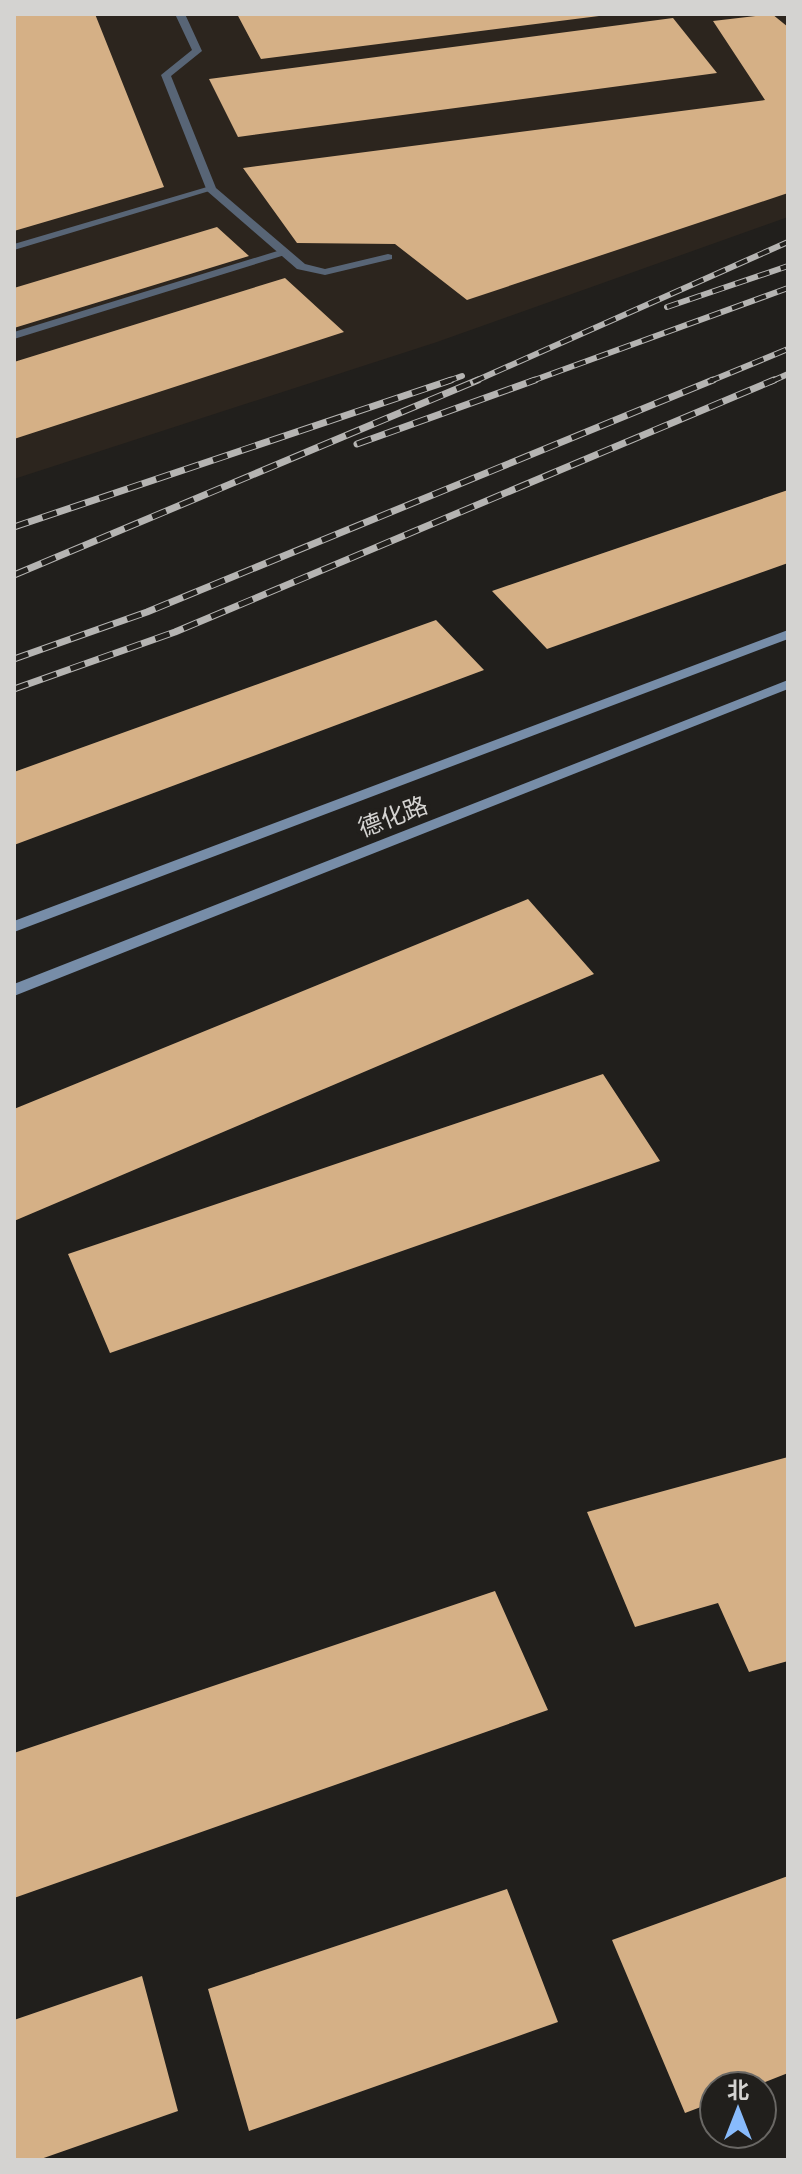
<svg xmlns="http://www.w3.org/2000/svg" width="802" height="2174" viewBox="0 0 802 2174" font-family="Helvetica,'Noto Sans SC',sans-serif">
<style>
.built{fill:#2c251e}
.building{fill:#d5b086}
.lines{fill:none;stroke-linecap:round;stroke-linejoin:round}
.lane{fill:#586576;fill-rule:evenodd}
.street{fill:#586576;fill-rule:evenodd}
.secondary{fill:#778da8;fill-rule:evenodd}
.rail-far1-casing{stroke:#b5b4b2;stroke-width:6}
.rail-casing{stroke:#b5b4b2;stroke-width:7}
.rail-far1{stroke:#211f1c;stroke-width:4;stroke-dasharray:12;stroke-linecap:butt}
.rail{stroke:#211f1c;stroke-width:5;stroke-dasharray:15;stroke-linecap:butt}
.labels{text-anchor:middle;stroke-width:8;stroke-linejoin:round;paint-order:stroke}
.street-label{font-size:24px;fill:#d4d3d1;stroke:#211f1c}
</style>
<rect width="100%" height="100%" fill="#211f1c"/>
<path class="built" d="M 14,14 L 788,14 L 788,217 L 437,342 L 14,479 Z"/>
<path class="building" d="M 14,14 L 95,14 L 164,187 L 14,231 Z
M 237,14 L 599,14 L 599,16 L 261,59 Z
M 772,14 L 788,27 L 788,193 L 467,300 L 395,244 L 297,243 L 243,168 L 765,100 L 713,21 Z
M 673,18 L 717,73 L 238,137 L 209,79 Z
M 217,227 L 249,256 L 14,328 L 14,288 Z
M 285,278 L 344,332 L 14,439 L 14,362 Z
M 788,490 L 788,563 L 547,649 L 492,591 Z
M 436,620 L 484,670 L 14,845 L 14,772 Z
M 528,899 L 594,974 L 14,1221 L 14,1109 Z
M 603,1074 L 660,1161 L 110,1353 L 68,1254 Z
M 788,1457 L 788,1661 L 749,1672 L 718,1603 L 635,1627 L 587,1512 Z
M 495,1591 L 548,1710 L 14,1898 L 14,1753 Z
M 788,1876 L 788,2073 L 755,2086 L 714,2086 L 714,2102 L 685,2113 L 612,1940 Z
M 507,1889 L 558,2022 L 249,2131 L 208,1989 Z
M 142,1976 L 178,2111 L 38,2160 L 14,2160 L 14,2020 Z"/>
<g class="lines">
<path class="lane" d="M 207,187 L 216,189 L 14,250 L 14,244 Z
M 284,249 L 288,250 L 288,254 L 14,339 L 14,332 Z"/>
<path class="street" d="M 175,14 L 185,14 L 202,51 L 171,76 L 216,188 L 305,264 L 325,269 L 388,254 L 392,255 L 392,259 L 325,275 L 297,269 L 207,191 L 161,75 L 192,50 Z"/>
<path class="secondary" d="M 788,630 L 788,639 L 14,932 L 14,921 Z
M 788,680 L 788,689 L 14,996 L 14,984 Z"/>
<defs>
<path id="rail-far1" d="M 667,307 L 788,266
M 445,382 L 462,376
M 473,382 L 788,242
M 529,382 L 788,288
M 708,382 L 788,349
M 770,382 L 788,374"/>
<path id="rail" d="M 357,444 L 535,380
M 14,527 L 451,380
M 14,575 L 478,380
M 14,659 L 147,612 L 713,380
M 14,689 L 175,632 L 774,380"/>
</defs>
<use href="#rail-far1" class="rail-far1-casing"/>
<use href="#rail" class="rail-casing"/>
<use href="#rail-far1" class="rail-far1"/>
<use href="#rail" class="rail"/>
</g>
<g class="labels">
<g class="street-label">
<text transform="translate(393 817) rotate(-21)" y="8">德化路</text>
</g>
</g>
<rect width="802" height="2174" fill="none" stroke="#d4d3d1" stroke-width="32"/>
<g transform="translate(738 2110)"><circle r="38" fill="#211f1c" stroke="#696764" stroke-width="2"/>
<path d="M0-6L14 30L0 20L-14 30Z" fill="#88bbfc"/>
<text y="-12" font-size="22" font-weight="bold" text-anchor="middle" fill="#d4d3d1">北</text>
</g>
</svg>
